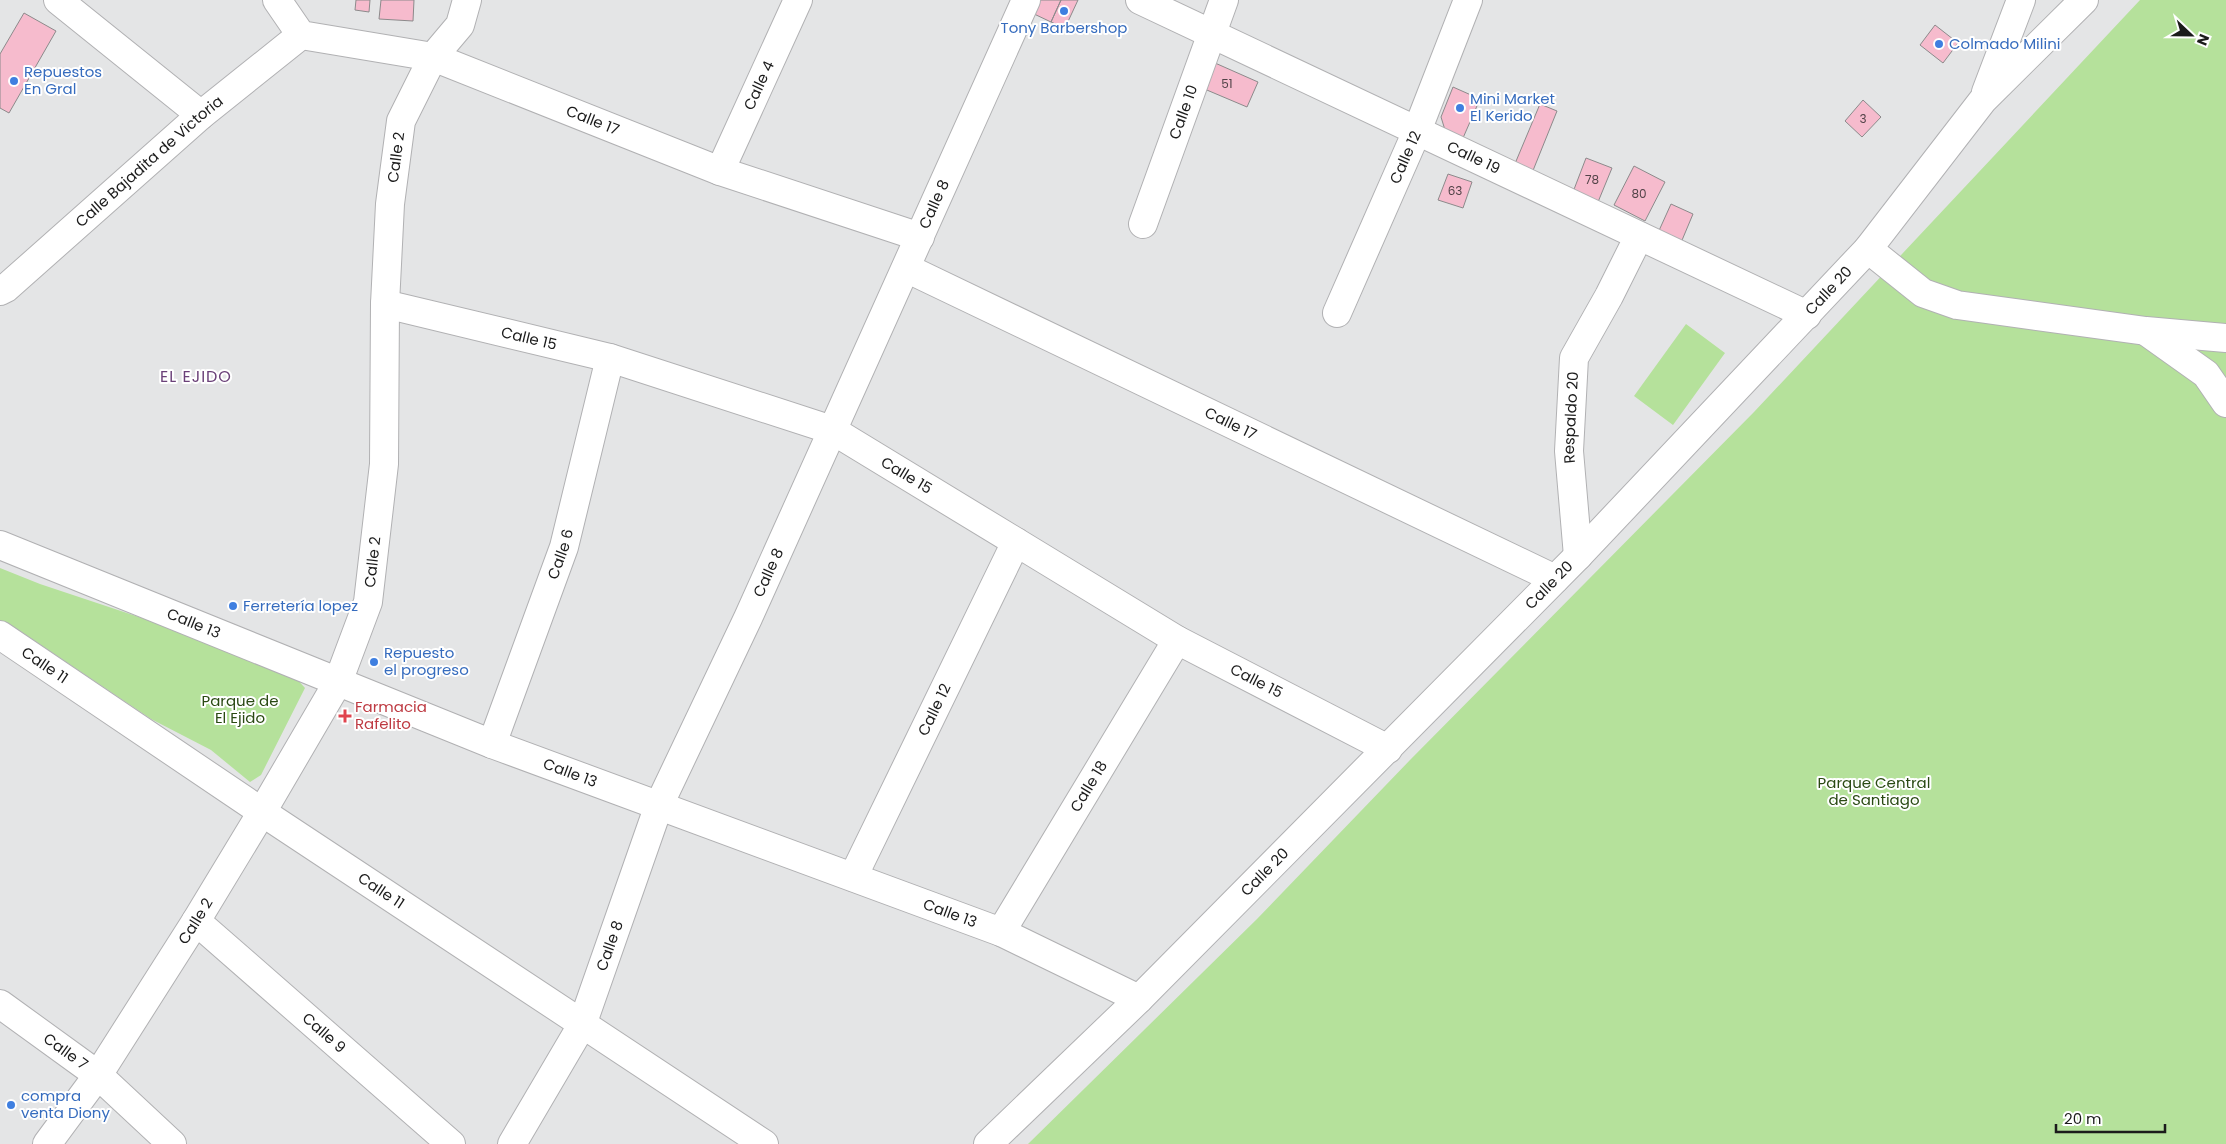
<svg xmlns="http://www.w3.org/2000/svg" width="2226" height="1144" viewBox="0 0 2226 1144" font-family="Poppins,sans-serif">
<style>
.green{fill:#b5e19b}
.building{fill:#f6bbcd;stroke:#8c8a8b}
.lines{fill:none;stroke-linecap:round;stroke-linejoin:round}
.minor-casing{stroke:#b1b1b3;stroke-width:30}
.minor{stroke:#fff;stroke-width:28}
.shop-dot{fill:#3f7fe0;stroke:#fff;stroke-width:2}
.health-dot{fill:#e0444e;stroke:#fff;stroke-width:2}
.labels{text-anchor:middle;stroke-width:4;stroke-linejoin:round;paint-order:stroke}
.number-label{font-size:12px;fill:#524348}
.shop-label{font-size:15px;fill:#366cbe;stroke:#fff;text-anchor:start}
.street-label{font-size:15px;fill:#1b1b1b;stroke:#fff}
.park-label{font-size:15px;fill:#2a4a13;stroke:#fff}
.health-label{font-size:15px;fill:#be3a42;stroke:#fff;text-anchor:start}
.neighbourhood-label{font-size:16px;letter-spacing:1px;fill:#6b4179;stroke:#fff}
</style>
<rect width="100%" height="100%" fill="#e4e5e6"/>
<path class="green" d="M 2140,0 L 2226,0 L 2226,1144 L 1028,1144 L 1257,919 L 1410,760 L 1754,412 Z
M 1686,324 L 1725,353 L 1673,425 L 1634,396 Z
M 0,568 L 40,584 L 148,620 L 296,678 L 305,688 L 261,775 L 250,782 L 211,750 L 151,719 L 20,631 L 0,624 Z"/>
<path class="building" d="M 356,0 L 370,0 L 369,12 L 355,10 Z
M 381,0 L 414,0 L 413,21 L 379,19 Z
M 1038,0 L 1061,0 L 1051,22 L 1032,13 Z
M 1061,0 L 1078,0 L 1065,28 L 1051,22 Z
M 24,13 L 56,31 L 9,113 L 0,108 L 0,54 Z
M 1935,25 L 1958,43 L 1943,63 L 1920,45 Z
M 1206,59 L 1258,82 L 1247,107 L 1195,85 Z
M 1453,87 L 1480,99 L 1463,138 L 1445,130 L 1441,117 Z
M 1863,100 L 1881,117 L 1862,137 L 1845,121 Z
M 1540,104 L 1557,111 L 1532,173 L 1514,166 Z
M 1586,158 L 1612,168 L 1598,202 L 1573,192 Z
M 1634,166 L 1665,182 L 1645,221 L 1614,205 Z
M 1448,174 L 1472,182 L 1463,208 L 1438,200 Z
M 1671,204 L 1693,214 L 1680,245 L 1657,235 Z"/>
<g class="lines">
<defs>
<g id="minor">
<path d="M 58,0 L 201,115"/>
<path id="s1" d="M 277,0 L 301,35 L 433,57 L 720,171 L 920,237"/>
<path id="s2" d="M 1140,0 L 1807,315"/>
<path d="M 1986,92 L 2021,0"/>
<path id="s3" d="M 720,171 L 798,0"/>
<path id="s4" d="M 1143,224 L 1224,0"/>
<path d="M 1868,249 L 1923,293 L 1957,305 L 2146,331 L 2226,338"/>
<path id="s5" d="M 906,268 L 1555,579"/>
<path id="s6" d="M 0,291 L 6,288 L 201,115 L 301,35"/>
<path id="s7" d="M 385,304 L 610,358 L 832,430 L 1177,640 L 1388,749"/>
<path id="s8" d="M 1337,313 L 1417,131 L 1468,0"/>
<path d="M 2147,332 L 2206,374 L 2226,403"/>
<path id="s9" d="M 0,545 L 492,744 L 1001,932 L 1139,999"/>
<path id="s10" d="M 1578,556 L 1569,451 L 1574,358 L 1609,296 L 1639,236"/>
<path id="s11" d="M 0,635 L 262,812 L 764,1144"/>
<path id="s12" d="M 492,744 L 564,547 L 610,358"/>
<path id="s13" d="M 853,877 L 1016,542"/>
<path id="s14" d="M 196,921 L 451,1144"/>
<path id="s15" d="M 1001,932 L 1177,640"/>
<path id="s16" d="M 0,1004 L 98,1075 L 172,1144"/>
<path id="s17" d="M 47,1144 L 98,1075 L 196,921 L 262,812 L 338,682 L 368,602 L 384,464 L 385,304 L 390,204 L 401,121 L 433,57 L 460,25 L 467,0"/>
<path id="s18" d="M 512,1144 L 582,1025 L 659,805 L 748,618 L 1026,0"/>
<path id="s19" d="M 988,1144 L 1139,999 L 1578,556 L 1868,249 L 1983,100 L 2084,0"/>
</g>
</defs>
<use href="#minor" class="minor-casing"/>
<use href="#minor" class="minor"/>
</g>
<g class="shop-dot">
<circle cx="1064" cy="11" r="5"/>
<circle cx="1939" cy="44" r="5"/>
<circle cx="14" cy="81" r="5"/>
<circle cx="1460" cy="108" r="5"/>
<circle cx="233" cy="606" r="5"/>
<circle cx="374" cy="662" r="5"/>
<circle cx="11" cy="1105" r="5"/>
</g>
<path class="health-dot" d="M342.5 708.5h5v5h5v5h-5v5h-5v-5h-5v-5h5z"/>
<g class="labels">
<g class="number-label">
<text x="1227" y="88">51</text>
<text x="1863" y="123">3</text>
<text x="1592" y="184">78</text>
<text x="1455" y="195">63</text>
<text x="1639" y="198">80</text>
</g>
<g class="shop-label">
<text x="1064" y="33" text-anchor="middle">Tony Barbershop</text>
<text x="1949" y="49">Colmado Milini</text>
<text x="24" y="77">Repuestos<tspan x="24" dy="17">En Gral</tspan></text>
<text x="1470" y="104">Mini Market<tspan x="1470" dy="17">El Kerido</tspan></text>
<text x="243" y="611">Ferretería lopez</text>
<text x="384" y="658">Repuesto<tspan x="384" dy="17">el progreso</tspan></text>
<text x="21" y="1101">compra<tspan x="21" dy="17">venta Diony</tspan></text>
</g>
<g class="street-label">
<text dy="5" stroke="none"><textPath href="#s3" startOffset="94">Calle 4</textPath></text>
<text dy="5" stroke="none"><textPath href="#s4" startOffset="119">Calle 10</textPath></text>
<text dy="5" stroke="none"><textPath href="#s1" startOffset="348">Calle 17</textPath></text>
<text dy="5" stroke="none"><textPath href="#s2" startOffset="369">Calle 19</textPath></text>
<text dy="5" stroke="none"><textPath href="#s17" startOffset="1078">Calle 2</textPath></text>
<text dy="5" stroke="none"><textPath href="#s8" startOffset="170">Calle 12</textPath></text>
<text dy="5" stroke="none"><textPath href="#s6" startOffset="198">Calle Bajadita de Victoria</textPath></text>
<text dy="5" stroke="none"><textPath href="#s18" startOffset="1032">Calle 8</textPath></text>
<text dy="5" stroke="none"><textPath href="#s19" startOffset="1198">Calle 20</textPath></text>
<text dy="5" stroke="none"><textPath href="#s7" startOffset="148">Calle 15</textPath></text>
<text dy="5" stroke="none"><textPath href="#s10" startOffset="139">Respaldo 20</textPath></text>
<text dy="5" stroke="none"><textPath href="#s5" startOffset="360">Calle 17</textPath></text>
<text dy="5" stroke="none"><textPath href="#s7" startOffset="552">Calle 15</textPath></text>
<text dy="5" stroke="none"><textPath href="#s12" startOffset="202">Calle 6</textPath></text>
<text dy="5" stroke="none"><textPath href="#s17" startOffset="672">Calle 2</textPath></text>
<text dy="5" stroke="none"><textPath href="#s18" startOffset="628">Calle 8</textPath></text>
<text dy="5" stroke="none"><textPath href="#s19" startOffset="792">Calle 20</textPath></text>
<text dy="5" stroke="none"><textPath href="#s9" startOffset="209">Calle 13</textPath></text>
<text dy="5" stroke="none"><textPath href="#s11" startOffset="54">Calle 11</textPath></text>
<text dy="5" stroke="none"><textPath href="#s7" startOffset="958">Calle 15</textPath></text>
<text dy="5" stroke="none"><textPath href="#s13" startOffset="186">Calle 12</textPath></text>
<text dy="5" stroke="none"><textPath href="#s9" startOffset="614">Calle 13</textPath></text>
<text dy="5" stroke="none"><textPath href="#s15" startOffset="170">Calle 18</textPath></text>
<text dy="5" stroke="none"><textPath href="#s19" startOffset="388">Calle 20</textPath></text>
<text dy="5" stroke="none"><textPath href="#s11" startOffset="459">Calle 11</textPath></text>
<text dy="5" stroke="none"><textPath href="#s9" startOffset="1019">Calle 13</textPath></text>
<text dy="5" stroke="none"><textPath href="#s17" startOffset="268">Calle 2</textPath></text>
<text dy="5" stroke="none"><textPath href="#s18" startOffset="222">Calle 8</textPath></text>
<text dy="5" stroke="none"><textPath href="#s14" startOffset="170">Calle 9</textPath></text>
<text dy="5" stroke="none"><textPath href="#s16" startOffset="81">Calle 7</textPath></text>
</g>
<g class="park-label">
<text x="240" y="706">Parque de<tspan x="240" dy="17">El Ejido</tspan></text>
<text x="1874" y="788">Parque Central<tspan x="1874" dy="17">de Santiago</tspan></text>
</g>
<g class="health-label">
<text x="355" y="712">Farmacia<tspan x="355" dy="17">Rafelito</tspan></text>
</g>
<g class="neighbourhood-label">
<text x="196" y="382">EL EJIDO</text>
</g>
</g>
<g transform="translate(2191 35) rotate(112)" stroke="#ffffff" stroke-width="4" paint-order="stroke">
<path d="M0-4L9 19L0 12L-9 19Z" fill="#1b1b1b"/>
<text y="-8" font-size="14" font-weight="bold" text-anchor="middle" fill="#1b1b1b">N</text>
</g>
<path d="M2056 1124v8h109v-8" fill="none" stroke="#1b1b1b" stroke-width="2.5"/>
<text x="2064" y="1124" font-size="15" fill="#1b1b1b" stroke="#ffffff" stroke-width="4" paint-order="stroke">20 m</text>
</svg>
